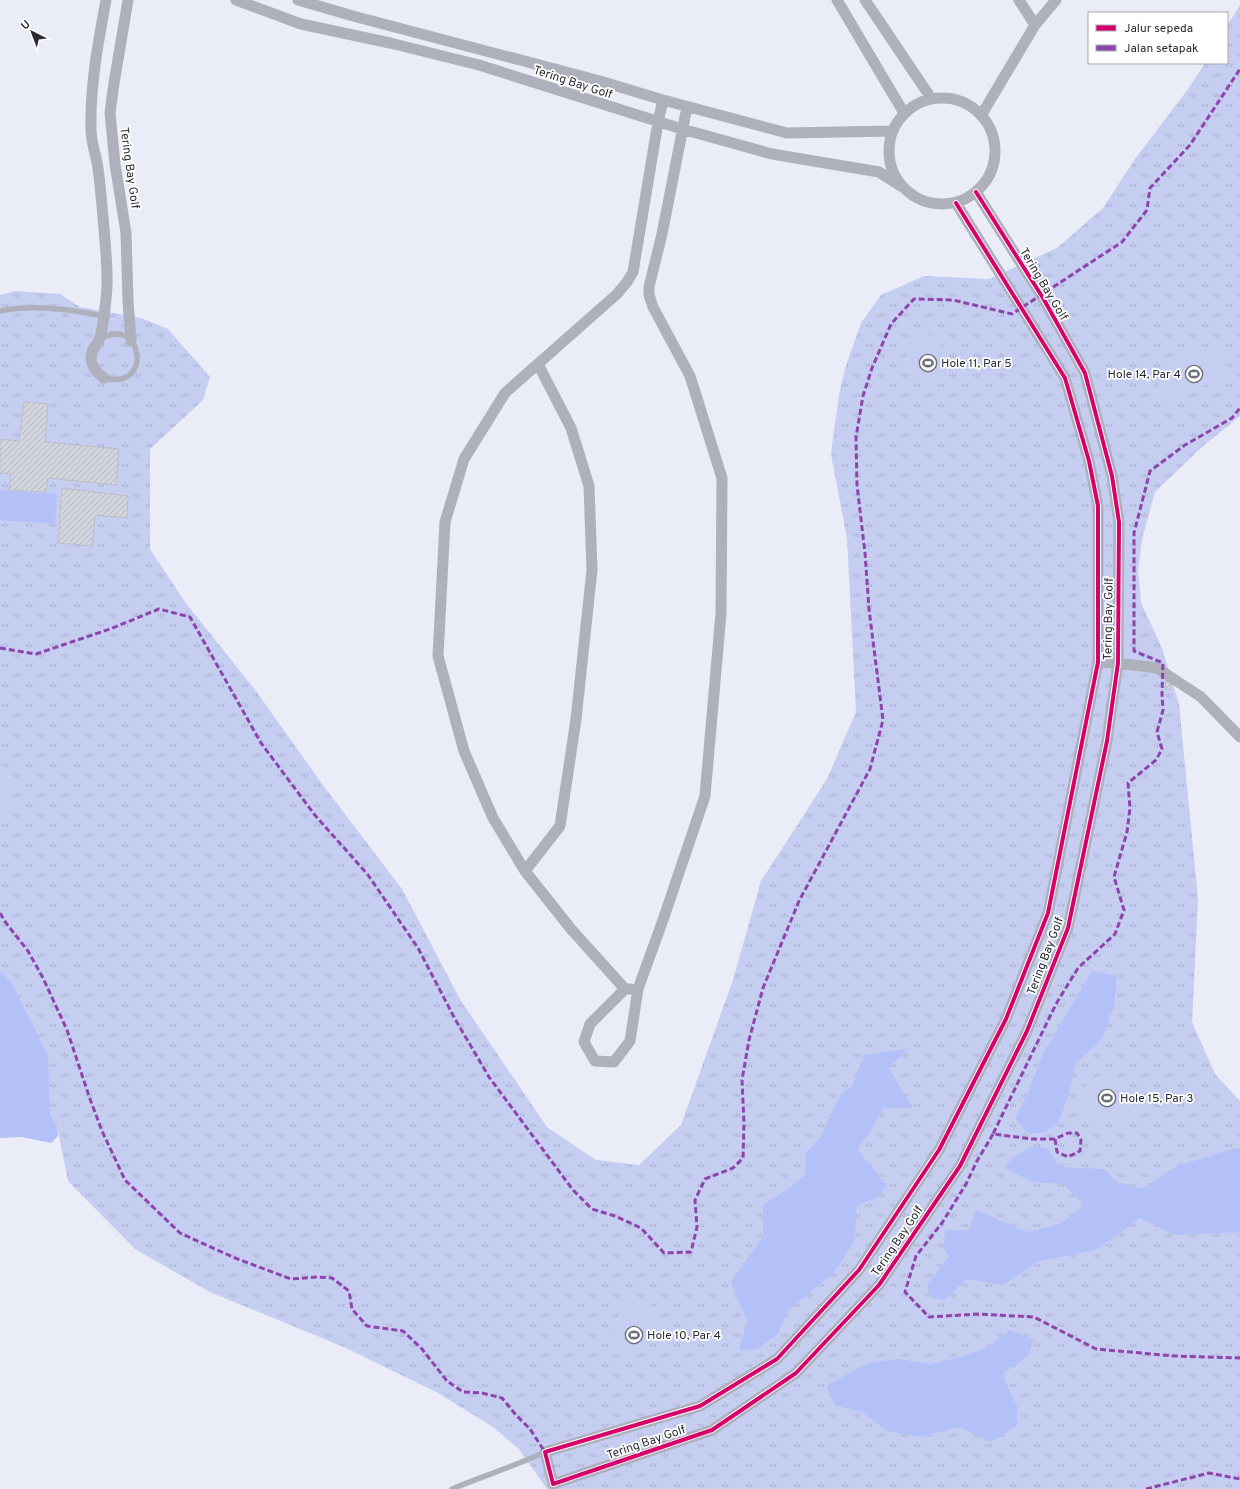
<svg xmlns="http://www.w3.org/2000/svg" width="1240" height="1489" viewBox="0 0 1240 1489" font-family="Overpass,sans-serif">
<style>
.grass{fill:url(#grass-tufts)}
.pitch{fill:#c5cdf1}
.water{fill:#b4c1f9}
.building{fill:url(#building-hatch);stroke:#bcbec7}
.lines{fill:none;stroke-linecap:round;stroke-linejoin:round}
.lane{stroke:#aeb0bc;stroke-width:5.5}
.street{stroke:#aeb0bc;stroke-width:11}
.quiet{stroke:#8e44ad;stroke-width:3;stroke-dasharray:6 3;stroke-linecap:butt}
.cycleway-casing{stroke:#fff;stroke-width:6}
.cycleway{stroke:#d6006c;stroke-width:4}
.labels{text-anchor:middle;stroke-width:3.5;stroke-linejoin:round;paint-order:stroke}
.street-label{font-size:12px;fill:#282b32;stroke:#fff}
.poi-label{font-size:12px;fill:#282b32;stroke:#fff;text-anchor:start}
</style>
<defs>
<pattern id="grass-tufts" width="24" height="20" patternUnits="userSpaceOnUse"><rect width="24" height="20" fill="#c5cdf1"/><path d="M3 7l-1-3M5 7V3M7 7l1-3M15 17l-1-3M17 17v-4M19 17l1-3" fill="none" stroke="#a9b0cf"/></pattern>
<pattern id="building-hatch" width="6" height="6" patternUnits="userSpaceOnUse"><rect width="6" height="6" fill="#d3d5de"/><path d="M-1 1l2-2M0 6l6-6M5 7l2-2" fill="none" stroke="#b5b7bf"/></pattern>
</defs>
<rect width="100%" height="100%" fill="#eaecf8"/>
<path class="grass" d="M 1240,5 L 1240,416 L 1203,446 L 1155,492 L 1142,539 L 1138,570 L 1141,603 L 1162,648 L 1179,704 L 1198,899 L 1192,1022 L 1215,1074 L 1240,1101 L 1240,1489 L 547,1489 L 519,1449 L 493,1427 L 438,1393 L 346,1348 L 210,1292 L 135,1249 L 68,1181 L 57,1126 L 50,1113 L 48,1094 L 27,1013 L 12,982 L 0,971 L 0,295 L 15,291 L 60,294 L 80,307 L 141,318 L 168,329 L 210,377 L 203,400 L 150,449 L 150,549 L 185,602 L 256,691 L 322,784 L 402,889 L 461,1001 L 547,1127 L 596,1160 L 639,1165 L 681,1125 L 733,980 L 761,881 L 827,779 L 856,712 L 847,538 L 831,454 L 839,394 L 845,369 L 861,323 L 881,295 L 924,276 L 989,279 L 1057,248 L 1103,208 L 1135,159 L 1189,88 L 1205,63 L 1227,63 L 1227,26 Z"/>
<path class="pitch" d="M 921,333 C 943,334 953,355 945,374 C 944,377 943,380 941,382 C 939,384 936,386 933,387 C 929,386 925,386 921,383 C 905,372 897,340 921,333 Z
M 1206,349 L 1216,351 L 1225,359 L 1227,368 L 1224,376 L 1217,383 L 1201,386 L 1177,400 C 1173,398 1166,397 1162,394 C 1147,381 1177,358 1187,353 C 1193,350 1199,350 1206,349 Z
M 0,765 C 22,773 15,790 10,808 L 3,812 L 0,810 Z
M 1103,1075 L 1115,1079 L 1127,1087 L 1134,1099 L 1137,1111 L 1132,1121 L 1120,1122 L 1093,1119 L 1082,1109 C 1080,1091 1084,1080 1103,1075 Z
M 635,1301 L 647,1301 C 649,1303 652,1306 654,1308 C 665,1329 643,1352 626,1359 C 622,1357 616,1355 614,1350 C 611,1342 619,1306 626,1302 C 628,1301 632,1301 635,1301 Z"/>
<path class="water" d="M 0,490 L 57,494 L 55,524 L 0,520 Z
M 0,971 L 12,982 L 48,1057 L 50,1113 L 57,1126 L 58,1136 L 51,1143 L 22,1137 L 0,1138 Z
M 1092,971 L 1117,976 L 1114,1006 L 1101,1040 L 1075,1064 L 1068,1097 L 1058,1123 L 1044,1133 L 1028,1133 L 1015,1119 L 1025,1099 L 1044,1052 Z
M 907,1049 L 889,1069 L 913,1108 L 883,1108 L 872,1129 L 857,1149 L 887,1186 L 877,1197 L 857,1206 L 854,1241 L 835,1271 L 788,1311 L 778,1334 L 757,1349 L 739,1351 L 747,1320 L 731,1282 L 763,1237 L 763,1205 L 792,1186 L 805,1174 L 806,1153 L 820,1138 L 842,1092 L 852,1086 L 864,1055 Z
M 1032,1146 L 1048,1149 L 1060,1167 L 1104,1169 L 1118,1183 L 1143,1188 L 1177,1166 L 1233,1149 L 1240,1148 L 1240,1232 L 1175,1235 L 1140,1218 L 1096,1250 L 1036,1262 L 1004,1285 L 967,1279 L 944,1300 L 931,1298 L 927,1285 L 949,1257 L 943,1247 L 946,1230 L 969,1230 L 976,1210 L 1028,1232 L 1060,1224 L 1084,1205 L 1063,1184 L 1033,1182 L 1005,1168 L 1012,1158 Z
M 1010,1330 L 1034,1340 L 1028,1356 L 1002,1374 L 1017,1406 L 1017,1425 L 991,1442 L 959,1427 L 920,1437 L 887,1431 L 862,1412 L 835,1405 L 827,1386 L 852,1371 L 870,1363 L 897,1359 L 930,1364 L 956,1358 L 987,1348 Z"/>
<path class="building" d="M 24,402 L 48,404 L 45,442 L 119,449 L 116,485 L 48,478 L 46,492 L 9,490 L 11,474 L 0,473 L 0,439 L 19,441 Z
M 62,488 L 128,496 L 127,518 L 95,515 L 92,546 L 58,543 Z
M 1166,681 L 1171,683 L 1170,690 L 1165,689 Z"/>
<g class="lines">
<path class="lane" d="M 0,311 C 33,304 70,309 103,316
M 100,339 C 143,314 154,391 104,378
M 452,1489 C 483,1476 515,1466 545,1452"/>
<path class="street" d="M 128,0 L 114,83 L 110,113 L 115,164 L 126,233 L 128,301 L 131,341
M 236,0 L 301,24 L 390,43 L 479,65 L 682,129 L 772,154 L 879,172 L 901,186
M 298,0 L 353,16 L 600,81 L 663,100 L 787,133 L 892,131
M 837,0 L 904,113
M 865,0 L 931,98
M 1019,0 L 1035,25
M889 151a53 53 0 1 1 106 0a53 53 0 1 1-106 0Z
M 982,114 L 1035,25 L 1056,0
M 956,203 L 1065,378 L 1089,461 L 1098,506 L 1098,662 L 1048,913 L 1006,1019 L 939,1150 L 859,1270 L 777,1359 L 700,1406 L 545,1452 L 553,1484 L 712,1430 L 796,1373 L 879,1285 L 960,1166 L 1027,1031 L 1068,928 L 1107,741 L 1118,663 L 1119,522 L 1112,476 L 1085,373 L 1043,298 L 976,192
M 104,378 C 97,373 92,368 91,359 C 91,350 95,347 99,340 C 103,332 108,287 107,277 C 107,265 106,253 105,241 C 103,216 101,192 98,168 C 96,155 91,142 91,129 C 90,86 98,43 106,0
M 1098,662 L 1118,663 L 1157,668 L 1201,697 L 1240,737
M 525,871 L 560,826 L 576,719 L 592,570 L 589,486 L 571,428 L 538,364
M 625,989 L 590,1024 L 584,1042 L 595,1061 L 614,1062 L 630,1041 L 638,989 L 663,920 L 705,796 L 721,613 L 722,478 L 690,376 L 653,307 L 649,295 L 649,287 L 662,234 L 687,107
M 631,989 L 625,989 L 571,929 L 525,871 L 493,818 L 464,751 L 438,656 L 445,522 L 464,459 L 505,393 L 617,294 L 627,282 L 633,272 L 658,122 L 663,100"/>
<path class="quiet" d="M 0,648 L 36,654 L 110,629 L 159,609 L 190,617 L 261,743 L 314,814 L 368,875 L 418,948 L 455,1019 L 489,1077 L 573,1190 L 592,1209 L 615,1216 L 641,1228 L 664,1253 L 691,1252 L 697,1227 L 695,1200 L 705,1179 L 733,1168 L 743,1158 L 744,1123 L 742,1080 L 749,1040 L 763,988 L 799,901 L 870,769 L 883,720 L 869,609 L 865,553 L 857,485 L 856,437 L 863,396 L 872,368 L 891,324 L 914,299 L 953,300 L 1012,314 L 1122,242 L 1147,210 L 1150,188 L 1190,145 L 1240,69
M 0,913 L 6,923 L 28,951 L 43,978 L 67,1030 L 90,1099 L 102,1131 L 125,1180 L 180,1233 L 235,1258 L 291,1279 L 317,1277 L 332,1278 L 349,1291 L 352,1309 L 367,1326 L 403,1331 L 422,1349 L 447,1381 L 463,1392 L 482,1393 L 502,1398 L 516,1415 L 530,1429 L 545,1452
M 993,1134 L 977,1161 L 966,1184 L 942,1223 L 916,1256 L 905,1292 L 929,1317 L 979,1314 L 1034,1317 L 1096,1349 L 1174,1356 L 1240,1358
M 1055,1139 L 1057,1152 L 1068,1157 L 1080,1151 L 1081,1140 L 1077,1133 L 1068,1133 L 1055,1139 L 1032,1139 L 993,1134 L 1056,1004 L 1078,968 L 1115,934 L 1124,910 L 1114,877 L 1127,832 L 1130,808 L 1128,783 L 1156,760 L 1162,749 L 1157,732 L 1163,710 L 1162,694 L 1163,663 L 1134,651 L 1134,533 L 1150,471 L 1185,445 L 1232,418 L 1240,408
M 1146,1489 L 1209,1473 L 1240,1479"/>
<defs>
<path id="cycleway" d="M 956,203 L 1065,378 L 1089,461 L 1098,506 L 1098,662 L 1048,913 L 1006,1019 L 939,1150 L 859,1270 L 777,1359 L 700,1406 L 545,1452 L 553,1484 L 712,1430 L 796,1373 L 879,1285 L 960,1166 L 1027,1031 L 1068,928 L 1107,741 L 1118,663 L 1119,522 L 1112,476 L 1085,373 L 1043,298 L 976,192"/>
</defs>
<use href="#cycleway" class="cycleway-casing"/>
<use href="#cycleway" class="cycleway"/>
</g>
<defs>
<symbol id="stadium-ring" viewBox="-11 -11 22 22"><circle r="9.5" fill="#fff" stroke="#6c6f77" stroke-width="1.5"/><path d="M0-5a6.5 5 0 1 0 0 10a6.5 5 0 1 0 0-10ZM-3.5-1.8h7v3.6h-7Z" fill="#6c6f77"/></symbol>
</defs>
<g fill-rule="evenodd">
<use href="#stadium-ring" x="918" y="353" width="20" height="20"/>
<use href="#stadium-ring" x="1184" y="364" width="20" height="20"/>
<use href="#stadium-ring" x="1097" y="1088" width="20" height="20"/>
<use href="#stadium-ring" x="624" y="1325" width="20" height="20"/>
</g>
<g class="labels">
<g class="street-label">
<text transform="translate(573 82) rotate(18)" y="4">Tering Bay Golf</text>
<text transform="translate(130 168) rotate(82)" y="4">Tering Bay Golf</text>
<text transform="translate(1044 284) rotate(59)" y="4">Tering Bay Golf</text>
<text transform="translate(1108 619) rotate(-89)" y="4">Tering Bay Golf</text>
<text transform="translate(1045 956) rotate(-69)" y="4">Tering Bay Golf</text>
<text transform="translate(897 1241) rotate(-56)" y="4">Tering Bay Golf</text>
<text transform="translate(646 1442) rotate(-19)" y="4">Tering Bay Golf</text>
</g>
<g class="poi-label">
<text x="941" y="367">Hole 11, Par 5</text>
<text x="1181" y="378" text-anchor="end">Hole 14, Par 4</text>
<text x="1120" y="1102">Hole 15, Par 3</text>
<text x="647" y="1339">Hole 10, Par 4</text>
</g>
</g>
<rect x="1088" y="12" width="140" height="52" fill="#ffffff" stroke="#a9aaad"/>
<rect x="1096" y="25" width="20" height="6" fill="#d6006c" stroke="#a9aaad"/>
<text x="1124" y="32" font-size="12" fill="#282b32">Jalur sepeda</text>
<rect x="1096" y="45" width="20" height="6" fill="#8e44ad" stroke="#a9aaad"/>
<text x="1124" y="52" font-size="12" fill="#282b32">Jalan setapak</text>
<g transform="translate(32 32) rotate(318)" stroke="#ffffff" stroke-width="3" paint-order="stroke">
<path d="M0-3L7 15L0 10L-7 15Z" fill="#282b32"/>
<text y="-6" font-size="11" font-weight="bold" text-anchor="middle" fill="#282b32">U</text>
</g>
</svg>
